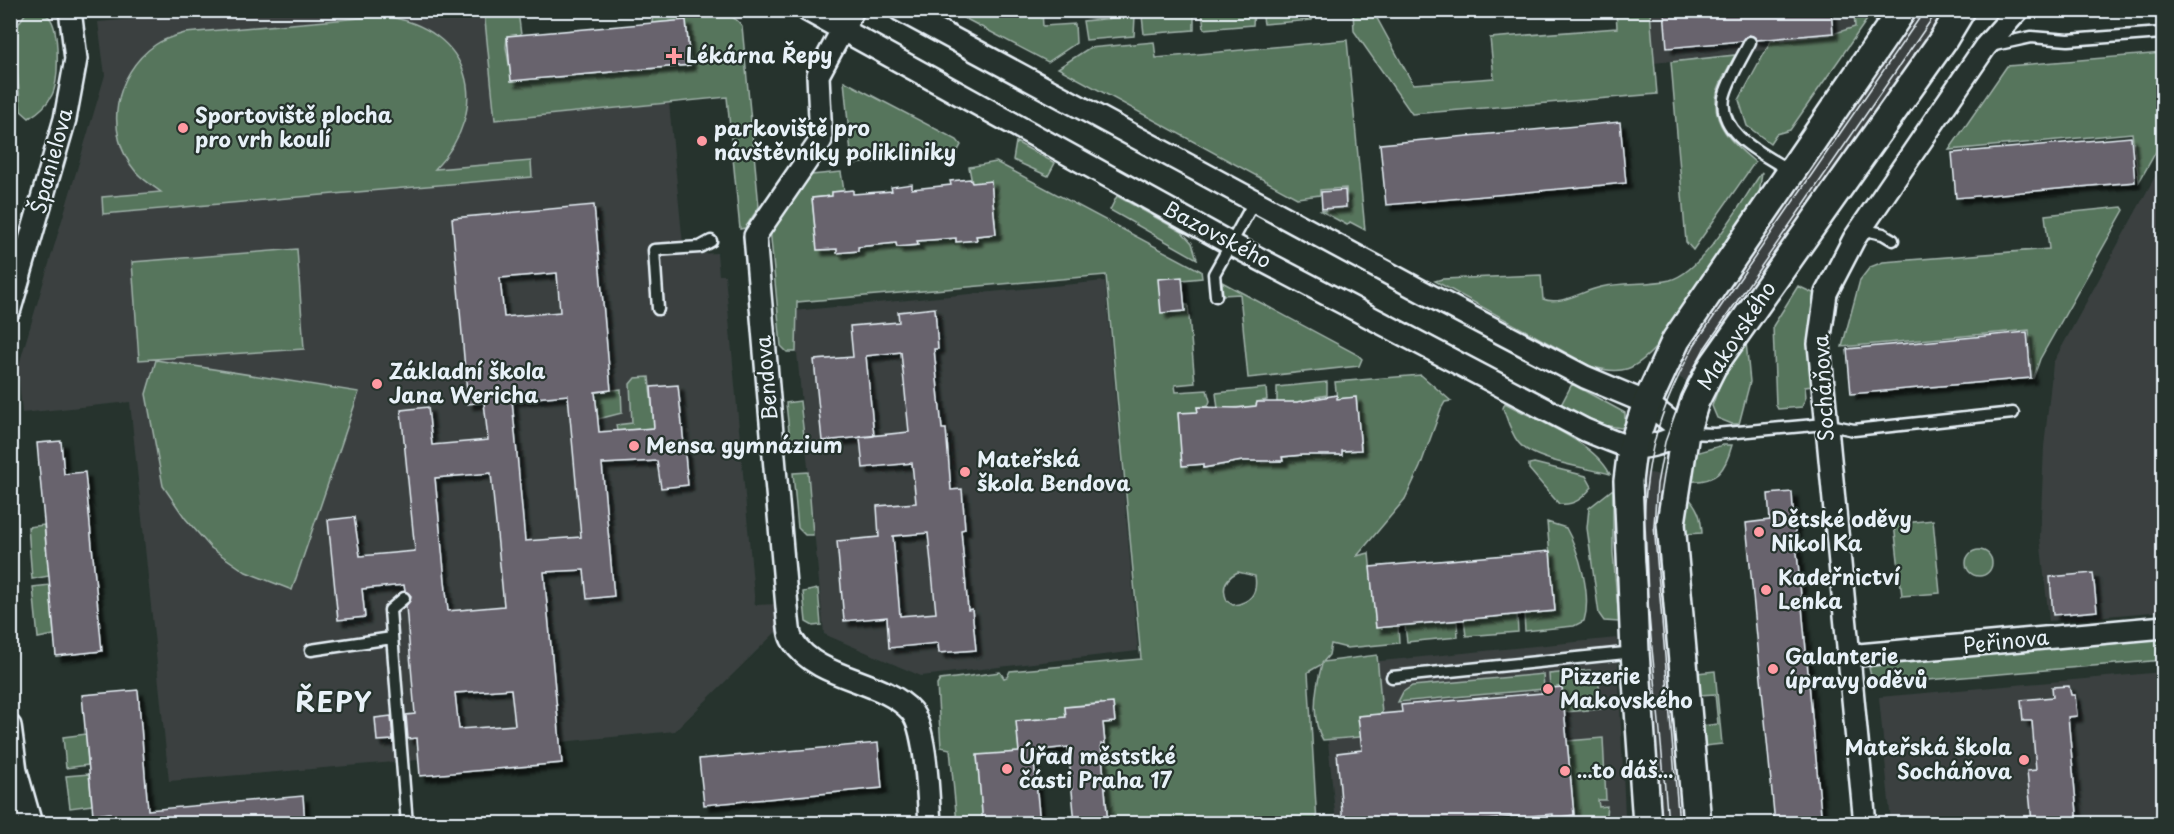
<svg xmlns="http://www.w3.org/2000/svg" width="2174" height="834" viewBox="0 0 2174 834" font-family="'Playpen Sans',sans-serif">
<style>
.built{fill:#3a4140}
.green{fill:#57745c;stroke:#a0b2aa;stroke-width:1.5;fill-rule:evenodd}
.building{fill:#68636d;stroke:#e8f1f8;stroke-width:1.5;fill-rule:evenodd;filter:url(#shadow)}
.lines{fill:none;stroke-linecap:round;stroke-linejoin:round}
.service-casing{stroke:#e8f1f8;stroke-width:15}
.minor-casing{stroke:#e8f1f8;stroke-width:26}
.tertiary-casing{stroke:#e8f1f8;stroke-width:32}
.service{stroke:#26332d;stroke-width:10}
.minor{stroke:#26332d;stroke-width:21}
.tertiary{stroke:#26332d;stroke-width:27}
.tram{stroke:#e8f1f8;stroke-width:1.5}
.poi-dot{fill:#ff9aa2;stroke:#26332d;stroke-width:2}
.labels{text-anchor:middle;stroke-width:4.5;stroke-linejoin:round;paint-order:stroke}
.poi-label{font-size:21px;font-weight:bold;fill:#e8f1f8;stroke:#26332d;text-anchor:start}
.street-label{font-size:21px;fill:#e8f1f8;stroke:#26332d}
.district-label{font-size:27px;font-weight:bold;letter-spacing:1.5px;fill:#e8f1f8;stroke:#26332d}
</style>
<defs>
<filter id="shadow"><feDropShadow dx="5.5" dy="5.5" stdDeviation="1.5" flood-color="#0009"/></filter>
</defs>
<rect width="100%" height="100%" fill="#26332d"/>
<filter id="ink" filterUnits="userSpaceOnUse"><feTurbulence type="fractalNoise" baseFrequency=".0167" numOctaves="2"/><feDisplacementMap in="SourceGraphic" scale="12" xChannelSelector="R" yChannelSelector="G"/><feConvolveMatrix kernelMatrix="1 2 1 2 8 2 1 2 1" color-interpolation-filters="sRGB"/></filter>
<g filter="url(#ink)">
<path class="built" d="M 238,10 L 484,11 L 495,120 L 669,103 L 684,255 L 717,253 L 719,275 L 725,275 L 755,605 L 778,604 L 780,628 L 675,731 L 560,742 L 562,763 L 420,776 L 418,760 L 169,781 L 130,402 L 22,413 L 18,368 L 105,75 L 98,22 Z
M 1649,11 L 1854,11 L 1855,27 L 1829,35 L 1771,41 L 1766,50 L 1654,63 Z
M 1918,11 L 1945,11 L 1690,383 L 1674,375 L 1680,357 Z
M 2163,162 L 2163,611 L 2049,621 L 2040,537 L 2044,447 L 2053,363 Z
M 1105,281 L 1138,651 L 921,676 L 824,634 L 793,311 Z
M 1643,472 L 1662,475 L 1664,478 L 1659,520 L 1661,562 L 1684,823 L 1662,823 L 1638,555 L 1639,474 Z
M 1617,638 L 1625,816 L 1526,824 L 1336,823 L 1323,690 L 1370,662 Z
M 2163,672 L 2163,823 L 1891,823 L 1879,697 Z"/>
<path class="green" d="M 1314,10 L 1312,20 L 1264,24 L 1262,11 Z
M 27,11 C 35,10 43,11 49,17 C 60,29 59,81 52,95 C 47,105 39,112 29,118 L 21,111 L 13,32 Z
M 484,11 L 518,11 L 521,35 L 507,37 L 506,47 L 512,81 L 548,74 L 551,78 L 690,65 L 686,20 L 652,23 L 653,11 C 679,11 725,2 742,26 L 759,207 L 745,228 L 740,229 L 727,97 L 495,120 Z
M 951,11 L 1042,11 L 1043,26 L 1075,24 L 1076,43 L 1048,62 Z
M 1194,11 L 1194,30 L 1144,34 L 1142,16 Z
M 1202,11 L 1254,11 L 1253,25 L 1204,29 Z
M 1353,11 L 1373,11 L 1413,84 L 1494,78 L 1490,38 L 1617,28 L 1616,11 L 1650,11 L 1657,94 L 1412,114 L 1354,31 Z
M 1854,11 L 1873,11 L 1790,130 L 1776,134 L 1770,143 L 1747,126 L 1739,100 L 1771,41 L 1829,35 L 1855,27 Z
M 384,16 C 471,28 494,107 435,169 L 531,161 L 532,177 L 103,214 L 102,197 L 161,192 C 153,186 143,180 136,172 C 103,133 114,74 155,45 C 163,39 174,36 185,33 Z
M 1135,16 L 1134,36 L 1086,40 L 1083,21 Z
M 1347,40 L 1365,230 L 1350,222 L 1347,225 L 1321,211 L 1348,208 L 1346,188 L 1320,190 L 1320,195 L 1297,198 L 1058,68 L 1089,48 L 1154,42 L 1156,58 Z
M 2163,53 L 2163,139 L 2139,182 L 2132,133 L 1949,150 L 2007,66 Z
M 1735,55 C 1729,67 1720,81 1717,93 C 1710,124 1734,145 1755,162 L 1693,250 L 1686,242 L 1671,62 Z
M 844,81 L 957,140 L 961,145 L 956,154 L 852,164 Z
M 1016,142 L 1055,163 L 1048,176 L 1013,160 Z
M 996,162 L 1201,271 L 1202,278 L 1182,280 L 1185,310 L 1185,305 L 1188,305 L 1195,383 L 1175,385 L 1176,392 L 1207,390 L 1210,401 L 1208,406 L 1197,407 L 1198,412 L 1178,414 L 1183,466 L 1203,464 L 1203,468 L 1223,466 L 1223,462 L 1261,458 L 1262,463 L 1282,461 L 1282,457 L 1321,453 L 1322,457 L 1341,455 L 1342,451 L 1361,450 L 1356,397 L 1337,399 L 1335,382 L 1421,375 L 1451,401 L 1445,402 L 1441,409 L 1420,467 L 1405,499 L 1357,556 L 1369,553 L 1376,628 L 1398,626 L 1399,643 L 1347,648 L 1331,644 L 1329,655 L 1323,662 L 1377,655 L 1382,714 L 1358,717 L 1360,733 L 1384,735 L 1323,740 C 1310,719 1316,686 1322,664 L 1308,672 L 1317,823 L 1108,823 L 1101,744 L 1105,743 L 1101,703 L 1065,707 L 1066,726 L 1039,729 L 1037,719 L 1017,721 L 1019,752 L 977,756 L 983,823 L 957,823 L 950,749 L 941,747 L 937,685 L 940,680 L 1000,672 L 1004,678 L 1007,677 L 1010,671 L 1141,659 L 1106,275 L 797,302 L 796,352 L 787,352 L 781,346 L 770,228 L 811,175 L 841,172 L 844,191 L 832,192 L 832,196 L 812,198 L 817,250 L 858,251 L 858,247 L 896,243 L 897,247 L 917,245 L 917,241 L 956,238 L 956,241 L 976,240 L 976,236 L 996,234 L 991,182 L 972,183 L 969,167 ZM 1238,572 L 1255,576 C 1258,594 1250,603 1233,605 L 1227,601 C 1221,587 1225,578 1238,572 Z
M 1762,172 L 1759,195 L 1657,346 C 1635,370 1622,376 1590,366 L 1435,281 L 1442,279 L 1541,275 L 1543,299 C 1561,306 1582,291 1601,287 C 1623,282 1647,285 1670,280 C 1704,271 1742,200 1762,172 Z
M 1117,196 L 1182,232 L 1192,243 L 1197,259 L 1110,210 Z
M 2122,207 L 2124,210 L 2040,359 L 2033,379 L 2029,330 L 1842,347 L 1860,280 L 1870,267 L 1883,262 L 2049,249 L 2045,215 Z
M 297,249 L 304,349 L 139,360 L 132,262 Z
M 1222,282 L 1358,355 L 1362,359 L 1359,366 L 1248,378 L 1240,294 L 1223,295 Z
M 1798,286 L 1815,294 L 1809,329 L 1813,386 L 1805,387 L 1806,397 L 1802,407 L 1778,409 L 1776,405 L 1773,326 Z
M 1746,342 L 1750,382 L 1739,424 L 1732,424 L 1717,418 L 1712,406 L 1721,381 Z
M 156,360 L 359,392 L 292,590 L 246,572 L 211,548 L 185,518 L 163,486 L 146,394 Z
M 649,377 L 654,428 L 617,431 L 616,425 L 632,423 L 630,384 L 635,378 Z
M 1327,382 L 1327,395 L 1316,397 L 1316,401 L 1277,404 L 1277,387 Z
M 1572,384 L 1625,413 L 1625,425 L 1621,428 L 1603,425 L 1561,405 Z
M 1266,388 L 1267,400 L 1257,402 L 1256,406 L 1218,409 L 1216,393 Z
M 621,389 L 622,413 L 598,419 L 595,392 Z
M 800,401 L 805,444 L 790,441 L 786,403 Z
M 1505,403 C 1537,421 1593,441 1610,474 C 1588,468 1532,461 1518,442 C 1511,433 1507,419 1503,408 Z
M 1723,445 L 1732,445 C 1725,471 1717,483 1688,481 L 1691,462 L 1696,453 Z
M 1534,463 L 1586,476 L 1592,487 C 1583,498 1574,506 1559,504 L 1529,469 L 1529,464 Z
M 808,472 L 813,535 L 805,535 L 798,528 L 793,473 Z
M 1613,489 L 1613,552 L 1619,622 L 1604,621 L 1599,614 L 1587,528 L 1589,508 Z
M 1686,495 C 1698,507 1701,516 1702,533 L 1685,534 Z
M 1933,520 L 1940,593 L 1902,596 L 1894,524 Z
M 1547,522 L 1566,528 C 1579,551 1592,595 1584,621 L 1574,626 L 1525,631 L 1524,614 L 1555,611 Z
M 44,525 L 49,576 L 32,579 L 28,527 Z
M1966 563a13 13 0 1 1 26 0a13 13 0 1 1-26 0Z
M 50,585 L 54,635 L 38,638 L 33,587 Z
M 818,589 L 821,625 L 813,626 L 806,622 L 803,592 Z
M 1517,615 L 1518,632 L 1466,636 L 1464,620 Z
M 1457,621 L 1458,637 L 1407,642 L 1405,626 Z
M 2163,634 L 2163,660 L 1881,684 L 1872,680 L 1869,668 L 1885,659 Z
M 1590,670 L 1591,675 L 1598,674 L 1601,709 L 1565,712 L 1562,687 L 1550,688 L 1549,674 Z
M 1715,671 L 1722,744 L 1704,746 L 1702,726 L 1718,724 L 1715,694 L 1699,695 L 1697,673 Z
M 1543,674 L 1544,689 L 1398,702 L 1403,692 L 1412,686 Z
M 86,734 L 88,765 L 66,768 L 63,737 Z
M 1603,738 L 1606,800 L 1598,800 L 1599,807 L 1607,806 L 1605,823 L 1497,824 L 1574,815 L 1567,741 Z
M 89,774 L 92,805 L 70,808 L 66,776 Z"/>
<path class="building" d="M 1664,10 L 1831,10 L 1833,33 L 1757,40 L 1749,35 L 1742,41 L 1667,48 Z
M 686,20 L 690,65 L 511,81 L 507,36 Z
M 1620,122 L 1626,183 L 1386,205 L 1380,144 Z
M 2131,137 L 2135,182 L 1956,198 L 1952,153 Z
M 970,179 L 972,183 L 991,181 L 996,234 L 976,236 L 977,240 L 956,242 L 956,238 L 917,241 L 918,245 L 897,247 L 896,243 L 858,247 L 858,251 L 837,253 L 837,249 L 817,250 L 812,198 L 832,196 L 832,192 L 853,190 L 853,194 L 892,191 L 891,187 L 912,184 L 912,189 L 951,185 L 950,181 Z
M 1345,190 L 1346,207 L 1322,209 L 1321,192 Z
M 594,205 L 611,390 L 595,392 L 599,432 L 654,428 L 651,387 L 678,385 L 688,485 L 661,488 L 657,461 L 602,464 L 614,596 L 587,599 L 584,570 L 544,572 L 562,763 L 420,776 L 417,738 L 408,739 L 406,715 L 415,714 L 406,606 L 411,596 L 405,591 L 404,585 L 362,589 L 365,617 L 338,620 L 328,520 L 354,517 L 360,556 L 415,551 L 401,410 L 428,407 L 432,445 L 488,440 L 484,402 L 468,404 L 452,218 ZM 557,273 L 560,312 L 504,317 L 500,278 ZM 568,395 L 581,537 L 525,541 L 512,400 ZM 491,473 L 504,606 L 448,611 L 435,478 ZM 511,689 L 515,725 L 459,729 L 455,693 Z
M 1182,277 L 1185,311 L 1161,313 L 1158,279 Z
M 935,308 L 938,349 L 934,349 L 942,429 L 946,429 L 951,490 L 962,489 L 965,529 L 961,530 L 968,610 L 972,609 L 976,650 L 939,653 L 938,643 L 889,648 L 887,617 L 844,621 L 837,541 L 879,537 L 877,506 L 916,503 L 912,463 L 863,468 L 860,437 L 909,432 L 901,352 L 866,356 L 874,436 L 822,441 L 814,360 L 853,357 L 850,326 L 899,322 L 898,312 ZM 928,533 L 936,613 L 900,616 L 893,536 Z
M 2027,332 L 2031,378 L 1851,394 L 1847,349 Z
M 1337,395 L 1337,399 L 1356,397 L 1361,450 L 1342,451 L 1342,455 L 1302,455 L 1282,457 L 1283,461 L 1242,461 L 1203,468 L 1203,464 L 1182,466 L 1178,413 L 1198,412 L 1197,407 L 1237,408 L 1256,406 L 1257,402 L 1297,402 Z
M 61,441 L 64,474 L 85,472 L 102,651 L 56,656 L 37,443 Z
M 1792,492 L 1793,509 L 1822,824 L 1775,824 L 1746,523 L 1770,520 L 1768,494 Z
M 1550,551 L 1555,611 L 1376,628 L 1370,567 Z
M 2093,573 L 2097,611 L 2053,615 L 2050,577 Z
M 2069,686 L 2071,695 L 2075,695 L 2077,716 L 2068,717 L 2078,824 L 2032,822 L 2027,771 L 2036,770 L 2032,721 L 2023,721 L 2021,700 L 2053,697 L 2052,687 Z
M 1562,687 L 1574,815 L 1553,818 L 1553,814 L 1443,824 L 1343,824 L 1337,753 L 1362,750 L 1358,716 L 1402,712 L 1401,705 L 1542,693 L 1541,689 Z
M 138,690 L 148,810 L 303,796 L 305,824 L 110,824 L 110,813 L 93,815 L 82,695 Z
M 1113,703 L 1115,722 L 1103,723 L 1105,744 L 1101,744 L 1108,824 L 1075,824 L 1068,747 L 1033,751 L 1040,824 L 983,824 L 977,755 L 1019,752 L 1016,721 L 1066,717 L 1065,707 Z
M 391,716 L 393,740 L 377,741 L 375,718 Z
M 878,743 L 882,788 L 704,805 L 699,759 Z"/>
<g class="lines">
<defs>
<path id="service" d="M 1750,42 C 1742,58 1727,82 1724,98 C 1718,135 1765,155 1790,171
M 1990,46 L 2031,37 L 2068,40 L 2162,33
M 1861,229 L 1883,234 L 1893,240
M 1216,296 L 1214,274 L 1254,202
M 658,309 L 654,250 L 700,247 L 711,241
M 1685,433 L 1715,434 L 1825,424 L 1854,430 L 2013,413
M 404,598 L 390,610 L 407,824
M 311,650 L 392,638
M 1392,677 L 1635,652"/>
<path id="minor" d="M 807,10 L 1231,244 L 1585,430 C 1634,450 1635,455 1685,433 L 1647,403 L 1585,377 L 1425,293 L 900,10
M 853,10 L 818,75 L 821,140 L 755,236 L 788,619 C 789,626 789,636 793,641 C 817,680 883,679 911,711 C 927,729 928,798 930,824
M 10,309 L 65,119 L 76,59 L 70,10
M 1848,656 L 2164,627
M 10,726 L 16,771 L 31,824
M 1865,824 L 1819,344 L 1826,293 L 1854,239 L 1985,47 L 2018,10"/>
<path id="tertiary" d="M 1647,824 L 1635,652 L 1628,481 L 1632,449 L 1647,403 L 1676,340 L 1902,10
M 1697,824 L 1671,523 L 1685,433 L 1695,401 L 1712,367 L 1943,40 L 1961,10"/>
</defs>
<use href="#service" class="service-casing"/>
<use href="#minor" class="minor-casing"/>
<use href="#tertiary" class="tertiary-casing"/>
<use href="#service" class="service"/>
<use href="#minor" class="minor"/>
<use href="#tertiary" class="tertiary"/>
<path class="tram" d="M 1668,824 C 1663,762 1657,700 1651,638 C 1646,579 1639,520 1650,462 C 1657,420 1675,381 1695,344 L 1925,10
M 1679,824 L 1654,525 L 1657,484 L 1665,442 L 1687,381 L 1704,349 L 1938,10"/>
</g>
</g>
<g class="poi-dot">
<path d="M671 47h6v6h6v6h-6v6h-6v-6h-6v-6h6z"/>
<circle cx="183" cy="128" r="6"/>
<circle cx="702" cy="141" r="6"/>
<circle cx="377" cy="384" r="6"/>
<circle cx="634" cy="446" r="6"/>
<circle cx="965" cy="472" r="6"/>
<circle cx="1759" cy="532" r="6"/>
<circle cx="1766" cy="590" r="6"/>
<circle cx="1773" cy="669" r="6"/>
<circle cx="1548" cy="689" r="6"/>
<circle cx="2024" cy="760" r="6"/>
<circle cx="1007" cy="769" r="6"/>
<circle cx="1565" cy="771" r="6"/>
</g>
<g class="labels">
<g class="poi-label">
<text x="686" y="63">Lékárna Řepy</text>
<text x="195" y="123">Sportoviště plocha<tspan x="195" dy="24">pro vrh koulí</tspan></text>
<text x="714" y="136">parkoviště pro<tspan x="714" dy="24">návštěvníky polikliniky</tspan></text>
<text x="389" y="379">Základní škola<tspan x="389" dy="24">Jana Wericha</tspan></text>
<text x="646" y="453">Mensa gymnázium</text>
<text x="977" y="467">Mateřská<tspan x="977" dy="24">škola Bendova</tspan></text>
<text x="1771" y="527">Dětské oděvy<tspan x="1771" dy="24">Nikol Ka</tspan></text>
<text x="1778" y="585">Kadeřnictví<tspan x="1778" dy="24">Lenka</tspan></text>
<text x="1785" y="664">Galanterie<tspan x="1785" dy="24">úpravy oděvů</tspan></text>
<text x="1560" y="684">Pizzerie<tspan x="1560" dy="24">Makovského</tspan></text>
<text x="2012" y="755" text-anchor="end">Mateřská škola<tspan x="2012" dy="24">Socháňova</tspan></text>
<text x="1019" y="764">Úřad měststké<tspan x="1019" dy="24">části Praha 17</tspan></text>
<text x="1577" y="778">…to dáš…</text>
</g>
<g class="street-label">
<text transform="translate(52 161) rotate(-75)" y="7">Španielova</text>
<text transform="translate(1217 235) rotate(28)" y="7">Bazovského</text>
<text transform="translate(1737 336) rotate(-57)" y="7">Makovského</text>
<text transform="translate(767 378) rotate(-95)" y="7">Bendova</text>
<text transform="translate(1824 388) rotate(-93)" y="7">Socháňova</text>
<text transform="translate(2006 642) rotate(-6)" y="7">Peřinova</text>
</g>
<g class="district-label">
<text x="334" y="712">ŘEPY</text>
</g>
</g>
<rect width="2174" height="834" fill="none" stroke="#26332d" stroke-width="36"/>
<rect x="18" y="18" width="2138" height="798" fill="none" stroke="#e8f1f8" stroke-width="2" filter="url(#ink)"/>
</svg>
